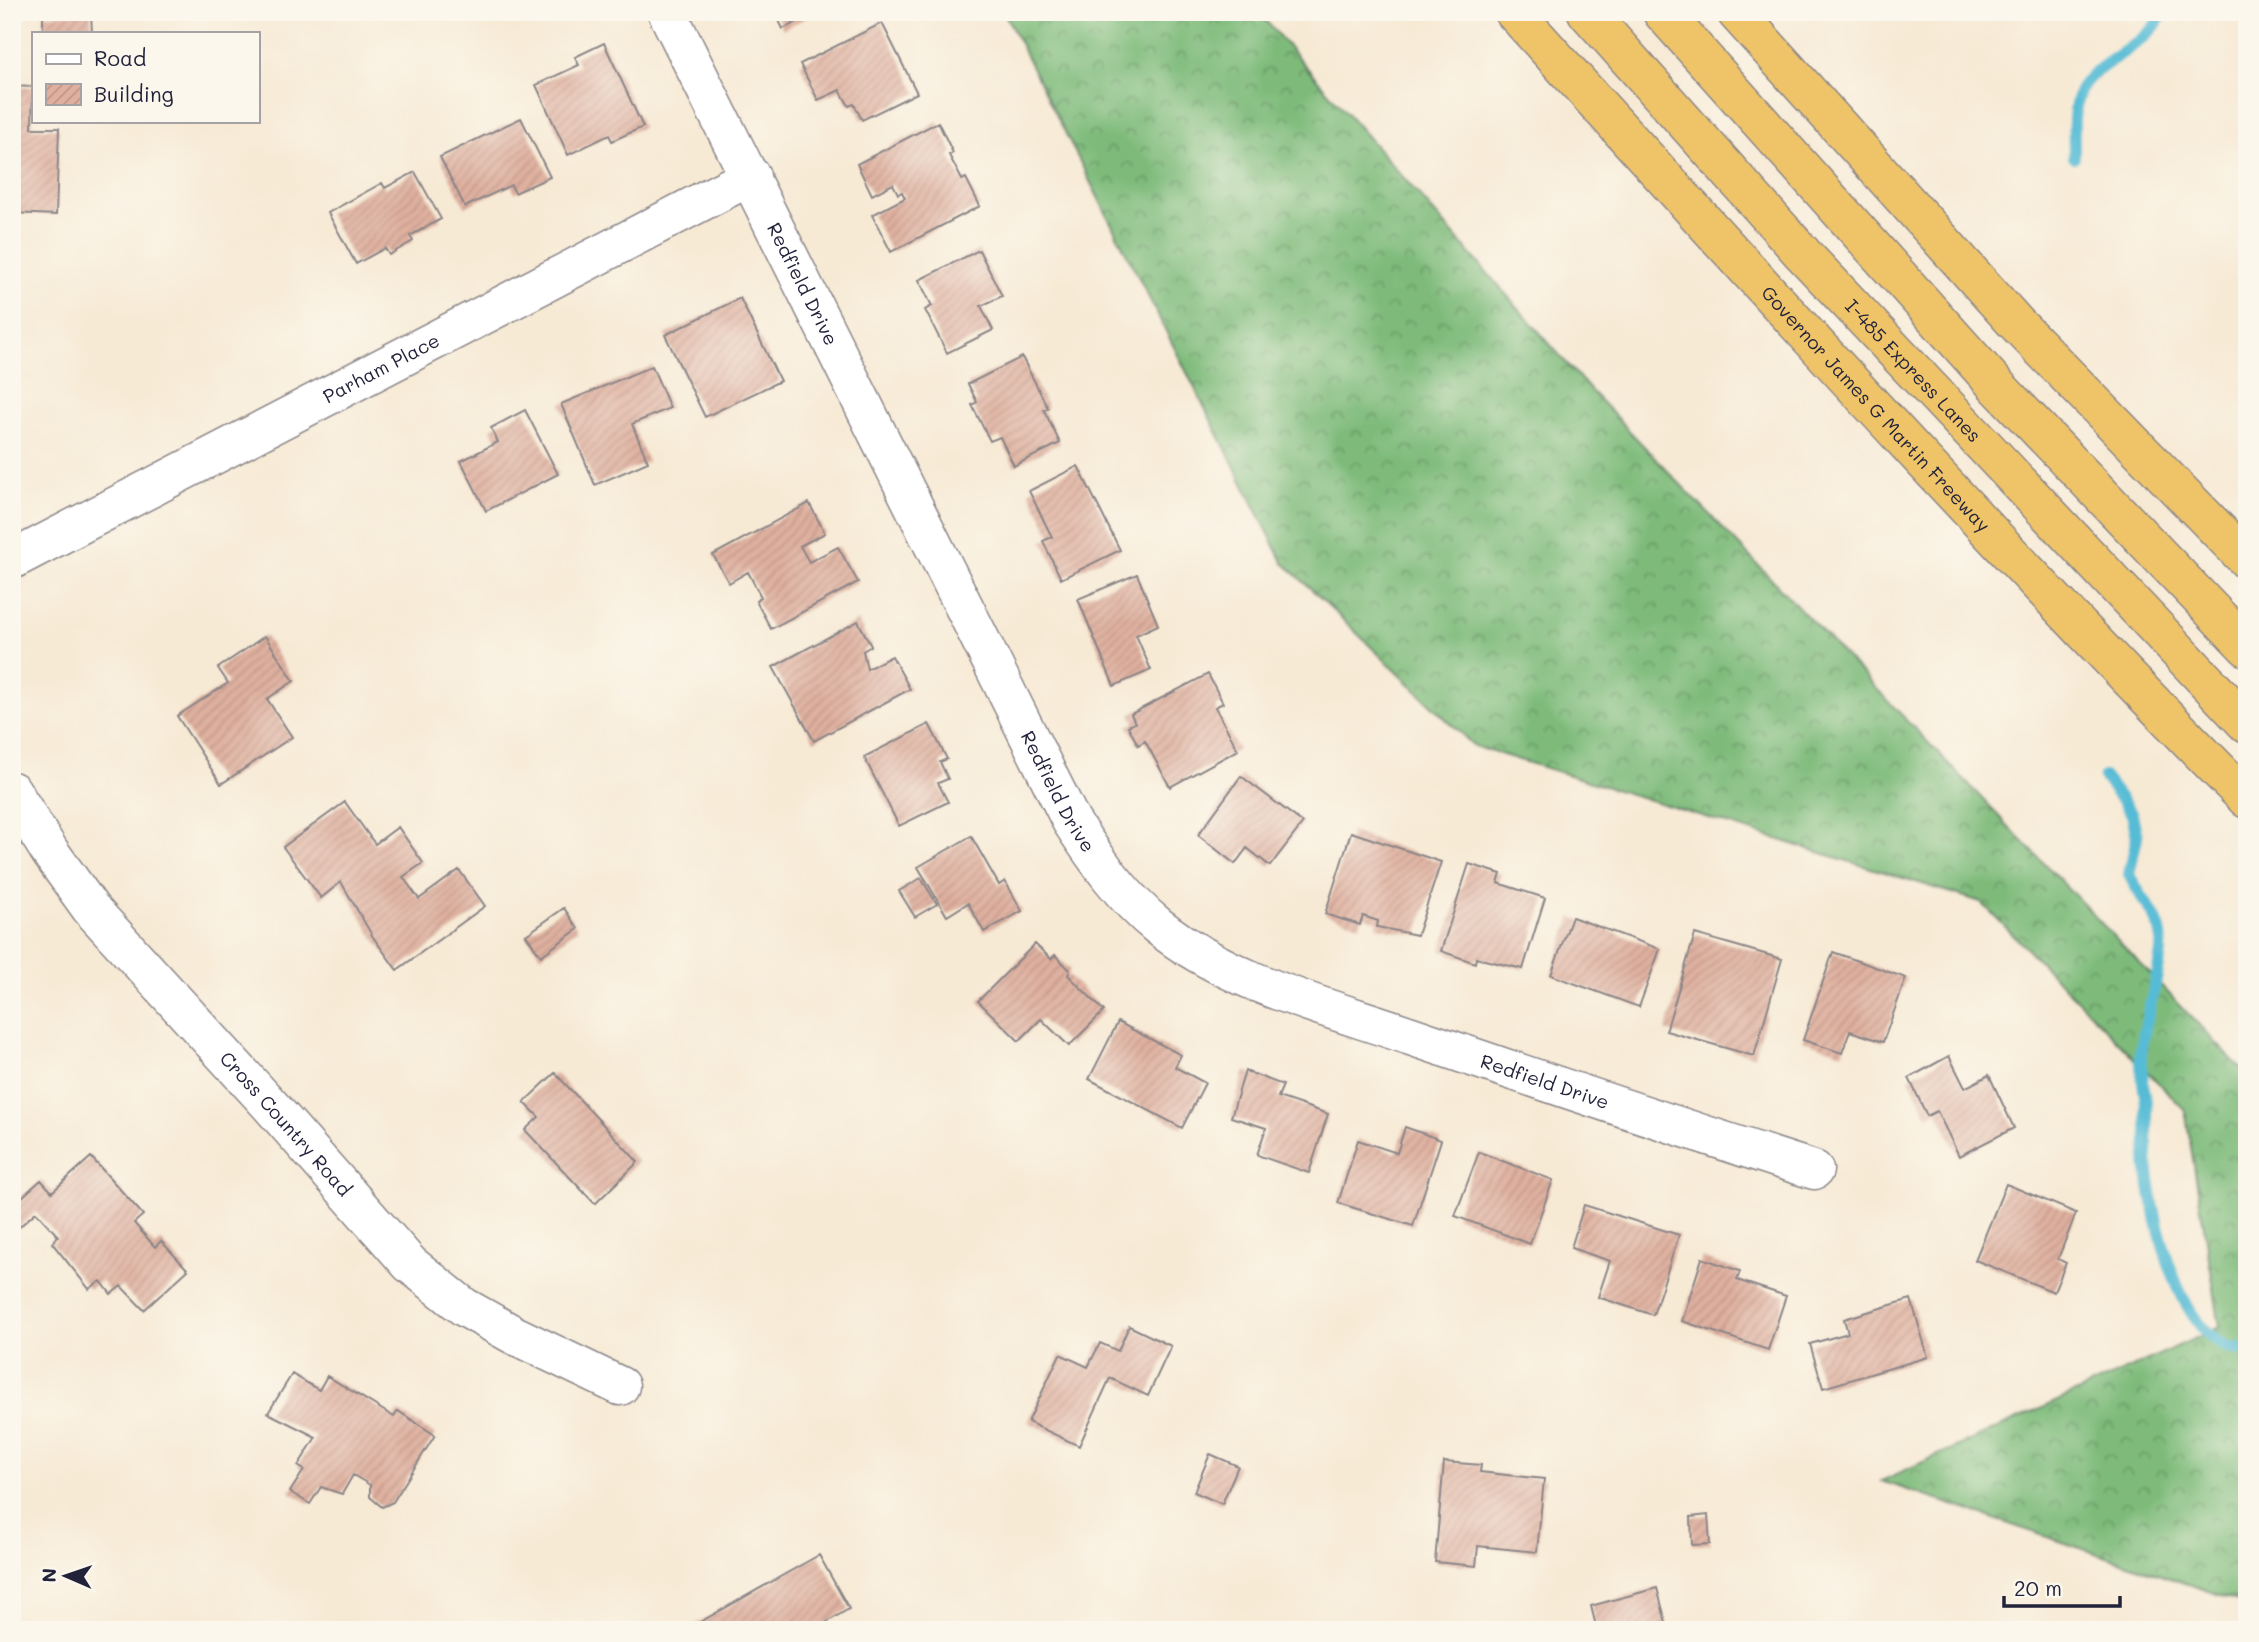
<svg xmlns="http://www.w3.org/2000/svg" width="2259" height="1642" viewBox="0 0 2259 1642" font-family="Mali,sans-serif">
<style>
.forest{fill:url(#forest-crowns);stroke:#506e5a;stroke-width:2}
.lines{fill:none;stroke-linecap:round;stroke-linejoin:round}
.stream{stroke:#57bcd5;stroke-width:12}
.building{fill:url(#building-hatch)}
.minor-casing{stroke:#8c8688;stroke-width:41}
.highway-casing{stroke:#8c8688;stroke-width:41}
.minor{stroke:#fff;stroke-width:38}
.highway{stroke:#efc469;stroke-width:38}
.labels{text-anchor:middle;stroke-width:6;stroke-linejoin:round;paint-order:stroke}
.street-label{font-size:19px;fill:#22223b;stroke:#fbf7ec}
</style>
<defs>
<pattern id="forest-crowns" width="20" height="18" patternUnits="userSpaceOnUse" patternTransform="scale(1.75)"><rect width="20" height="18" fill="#7ebb7a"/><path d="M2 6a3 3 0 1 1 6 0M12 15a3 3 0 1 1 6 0" fill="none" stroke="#679865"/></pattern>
<pattern id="building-hatch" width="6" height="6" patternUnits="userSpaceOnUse" patternTransform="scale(1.75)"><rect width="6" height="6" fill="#dfb09f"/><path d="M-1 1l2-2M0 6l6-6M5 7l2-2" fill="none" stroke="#bf978a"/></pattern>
</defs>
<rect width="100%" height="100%" fill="#fbf7ec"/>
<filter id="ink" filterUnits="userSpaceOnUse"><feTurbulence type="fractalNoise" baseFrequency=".0143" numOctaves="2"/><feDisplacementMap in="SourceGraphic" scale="14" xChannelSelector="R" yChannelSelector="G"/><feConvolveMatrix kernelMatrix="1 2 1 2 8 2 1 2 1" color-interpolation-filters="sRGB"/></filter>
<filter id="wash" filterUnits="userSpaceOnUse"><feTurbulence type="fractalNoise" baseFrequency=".00686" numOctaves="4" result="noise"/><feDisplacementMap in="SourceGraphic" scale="28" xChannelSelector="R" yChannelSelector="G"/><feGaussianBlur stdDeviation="1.57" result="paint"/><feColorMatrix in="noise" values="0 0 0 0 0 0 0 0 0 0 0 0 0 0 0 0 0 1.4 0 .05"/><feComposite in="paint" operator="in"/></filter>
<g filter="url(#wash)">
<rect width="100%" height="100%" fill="#f7ead5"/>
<path class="forest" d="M 1004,12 L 1258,12 L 1591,391 L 2247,1075 L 2247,1604 L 1881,1481 L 2220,1327 L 2185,1110 L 1981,902 L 1474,746 L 1283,562 Z"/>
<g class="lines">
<path class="stream" d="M 2074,157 C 2074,135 2071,107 2082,87 C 2096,62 2155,42 2162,12
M 2104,777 L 2132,814 L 2137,837 L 2129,874 C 2137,894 2158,914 2161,935 C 2165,958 2144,1022 2141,1050 C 2139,1070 2146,1093 2147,1114 C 2148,1130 2146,1146 2147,1162 C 2151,1211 2181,1356 2247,1349"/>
</g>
<g id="blocks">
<path class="building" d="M 775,12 L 817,12 L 783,29 Z
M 91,13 L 92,33 L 43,33 L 43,15 Z
M 882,23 L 917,93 L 862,120 L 854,104 L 849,106 L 840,90 L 818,100 L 800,64 Z
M 604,43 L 643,127 L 612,141 L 609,135 L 568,155 L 536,85 L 579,65 L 575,57 Z
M 12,86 L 33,87 L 32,128 L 59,128 L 56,215 L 12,213 Z
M 521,118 L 550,177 L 515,193 L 511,185 L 465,207 L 440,157 Z
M 938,122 L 953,153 L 949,155 L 962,180 L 966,178 L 980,206 L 891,252 L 872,215 L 905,198 L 902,192 L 898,194 L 893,184 L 872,195 L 857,164 Z
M 415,172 L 441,219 L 410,236 L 413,241 L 389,255 L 385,248 L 356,264 L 328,213 L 382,183 L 385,188 Z
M 979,250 L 1002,296 L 981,306 L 993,330 L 947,353 L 925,310 L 932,306 L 919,280 Z
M 740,298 L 780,381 L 705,417 L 665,335 Z
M 1022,357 L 1048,408 L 1044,410 L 1060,443 L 1014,466 L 1000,437 L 990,441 L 972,405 L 977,402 L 968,384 Z
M 652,366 L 670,408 L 632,424 L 648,462 L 595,485 L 561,404 Z
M 525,410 L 558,474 L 486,511 L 461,461 L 498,442 L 491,428 Z
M 1078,466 L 1120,550 L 1061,579 L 1043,541 L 1052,537 L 1029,491 Z
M 809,503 L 825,533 L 800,546 L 809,562 L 838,547 L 858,582 L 771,629 L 756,601 L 761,597 L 748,572 L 729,583 L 713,555 Z
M 1137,574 L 1158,625 L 1136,635 L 1151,670 L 1114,686 L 1078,599 Z
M 858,621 L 871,646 L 863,651 L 867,669 L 892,656 L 910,689 L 814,741 L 773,667 Z
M 265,636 L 294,681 L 267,699 L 292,737 L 221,784 L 177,716 L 228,683 L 218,668 Z
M 1208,674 L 1223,703 L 1215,707 L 1238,750 L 1170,787 L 1145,741 L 1138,745 L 1128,726 L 1135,723 L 1131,714 Z
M 929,724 L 947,759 L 940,762 L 948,779 L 938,783 L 948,802 L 899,826 L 864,757 Z
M 1241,776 L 1303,823 L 1270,866 L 1247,848 L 1235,864 L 1198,835 Z
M 345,802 L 375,844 L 398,827 L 423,863 L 403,877 L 419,899 L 459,870 L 485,906 L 397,970 L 373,937 L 341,882 L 321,898 L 283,847 Z
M 1351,832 L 1441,862 L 1417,935 L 1377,927 L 1378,921 L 1363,916 L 1360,925 L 1325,914 Z
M 971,836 L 999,885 L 1005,881 L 1022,911 L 984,932 L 968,903 L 947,916 L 918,867 Z
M 1469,864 L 1501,874 L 1498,883 L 1545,898 L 1523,969 L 1476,958 L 1475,963 L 1441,951 Z
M 921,878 L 937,904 L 915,917 L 899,891 Z
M 564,908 L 578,929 L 541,956 L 526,935 Z
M 1572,917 L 1660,949 L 1639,1007 L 1551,975 Z
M 1695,934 L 1782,959 L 1754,1056 L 1666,1031 Z
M 1035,944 L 1051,959 L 1055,955 L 1070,970 L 1068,975 L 1104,1011 L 1069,1046 L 1041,1019 L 1019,1041 L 978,1001 Z
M 1833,952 L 1906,978 L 1883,1042 L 1850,1031 L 1842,1053 L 1803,1040 Z
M 1118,1022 L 1181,1055 L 1175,1067 L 1205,1083 L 1182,1128 L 1089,1079 Z
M 1949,1056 L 1965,1088 L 1989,1075 L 2014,1128 L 1959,1156 L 1937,1111 L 1927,1116 L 1909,1078 Z
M 1245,1071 L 1283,1085 L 1278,1097 L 1328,1114 L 1309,1173 L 1257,1155 L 1266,1128 L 1231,1117 Z
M 555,1073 L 638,1162 L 595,1204 L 525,1130 L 539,1117 L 524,1102 Z
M 1405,1127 L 1441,1140 L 1413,1226 L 1338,1203 L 1358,1140 L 1397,1153 Z
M 1479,1152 L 1553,1180 L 1530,1244 L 1455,1216 Z
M 91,1157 L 143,1215 L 134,1223 L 155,1247 L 161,1241 L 188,1270 L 144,1310 L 121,1286 L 111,1294 L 101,1281 L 89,1289 L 52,1243 L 58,1236 L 36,1212 L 17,1229 L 12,1224 L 12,1206 L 41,1180 L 52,1192 Z
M 2006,1184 L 2076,1213 L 2058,1259 L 2066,1263 L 2054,1292 L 1975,1260 Z
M 1584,1205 L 1679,1235 L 1653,1315 L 1598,1297 L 1610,1261 L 1571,1248 Z
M 1702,1258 L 1740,1271 L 1737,1280 L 1786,1296 L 1768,1350 L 1682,1321 Z
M 1911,1299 L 1928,1357 L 1823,1388 L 1810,1344 L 1848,1333 L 1844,1319 Z
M 1129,1326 L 1171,1346 L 1148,1396 L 1110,1378 L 1079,1446 L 1028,1422 L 1060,1354 L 1088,1367 L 1100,1343 L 1118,1351 Z
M 292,1374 L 319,1390 L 327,1376 L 394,1417 L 398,1411 L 435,1435 L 393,1502 L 382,1507 L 370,1497 L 370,1485 L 353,1475 L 342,1494 L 321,1487 L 310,1504 L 290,1492 L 304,1470 L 298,1466 L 316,1437 L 268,1413 Z
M 1210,1454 L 1238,1466 L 1222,1504 L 1194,1492 Z
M 1444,1462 L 1481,1465 L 1480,1472 L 1544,1479 L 1537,1552 L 1478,1546 L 1476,1566 L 1435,1562 Z
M 1708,1515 L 1710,1544 L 1692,1545 L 1691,1517 Z
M 819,1555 L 849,1609 L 813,1630 L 686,1630 Z
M 1657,1588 L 1668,1630 L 1597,1630 L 1591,1606 Z"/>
</g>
</g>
<g filter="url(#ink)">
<use href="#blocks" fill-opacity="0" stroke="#8c8688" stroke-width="2"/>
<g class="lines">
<defs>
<g id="minor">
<path id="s1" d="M 667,12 L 1071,821 C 1096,859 1122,897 1158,926 C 1229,983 1327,1007 1411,1036 C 1545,1082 1679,1127 1814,1170"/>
<path id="s2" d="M 12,560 L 751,176"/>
<path id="s3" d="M 12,791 L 50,852 L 91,909 L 269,1104 L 410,1264 L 464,1307 L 514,1335 L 620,1386"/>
</g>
<g id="highway">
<path id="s4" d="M 1514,12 C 1755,278 1994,544 2247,799"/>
<path id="s5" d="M 1587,12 L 1803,254 L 2247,724"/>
<path d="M 1662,12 L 1996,385 L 2247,647"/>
<path d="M 1736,12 L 2015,322 L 2247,560"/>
</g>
</defs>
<use href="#minor" class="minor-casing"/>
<use href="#highway" class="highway-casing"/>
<use href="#minor" class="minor"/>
<use href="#highway" class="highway"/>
</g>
</g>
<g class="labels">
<g class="street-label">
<text dy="7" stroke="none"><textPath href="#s1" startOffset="304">Redfield Drive</textPath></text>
<text dy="7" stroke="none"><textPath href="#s2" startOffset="416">Parham Place</textPath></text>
<text dy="7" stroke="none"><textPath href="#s5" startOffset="485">I-485 Express Lanes</textPath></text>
<text dy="7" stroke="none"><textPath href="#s4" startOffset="537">Governor James G Martin Freeway</textPath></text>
<text dy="7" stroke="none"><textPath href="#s1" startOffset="872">Redfield Drive</textPath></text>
<text dy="7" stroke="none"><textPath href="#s1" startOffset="1460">Redfield Drive</textPath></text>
<text dy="7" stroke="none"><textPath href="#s3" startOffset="432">Cross Country Road</textPath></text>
</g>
</g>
<rect width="2259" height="1642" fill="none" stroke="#fbf7ec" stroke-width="42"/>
<rect x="32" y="32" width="228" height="91" fill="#fbf7ec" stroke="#a4a2a5" stroke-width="2"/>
<rect x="46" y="54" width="35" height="10" fill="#ffffff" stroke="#a4a2a5" stroke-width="2"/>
<text x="94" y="66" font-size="21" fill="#22223b">Road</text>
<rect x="46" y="84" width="35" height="21" fill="url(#building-hatch)" stroke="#a4a2a5" stroke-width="2"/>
<text x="94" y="102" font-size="21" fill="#22223b">Building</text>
<g transform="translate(66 1576) rotate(272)" stroke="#fbf7ec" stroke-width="5" paint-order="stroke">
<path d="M0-5L12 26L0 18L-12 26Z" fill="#22223b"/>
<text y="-10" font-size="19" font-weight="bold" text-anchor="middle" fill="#22223b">N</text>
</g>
<path d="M2004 1596v10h116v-10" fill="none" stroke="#22223b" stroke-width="3.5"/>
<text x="2014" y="1596" font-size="21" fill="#22223b" stroke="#fbf7ec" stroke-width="5" paint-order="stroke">20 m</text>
</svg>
